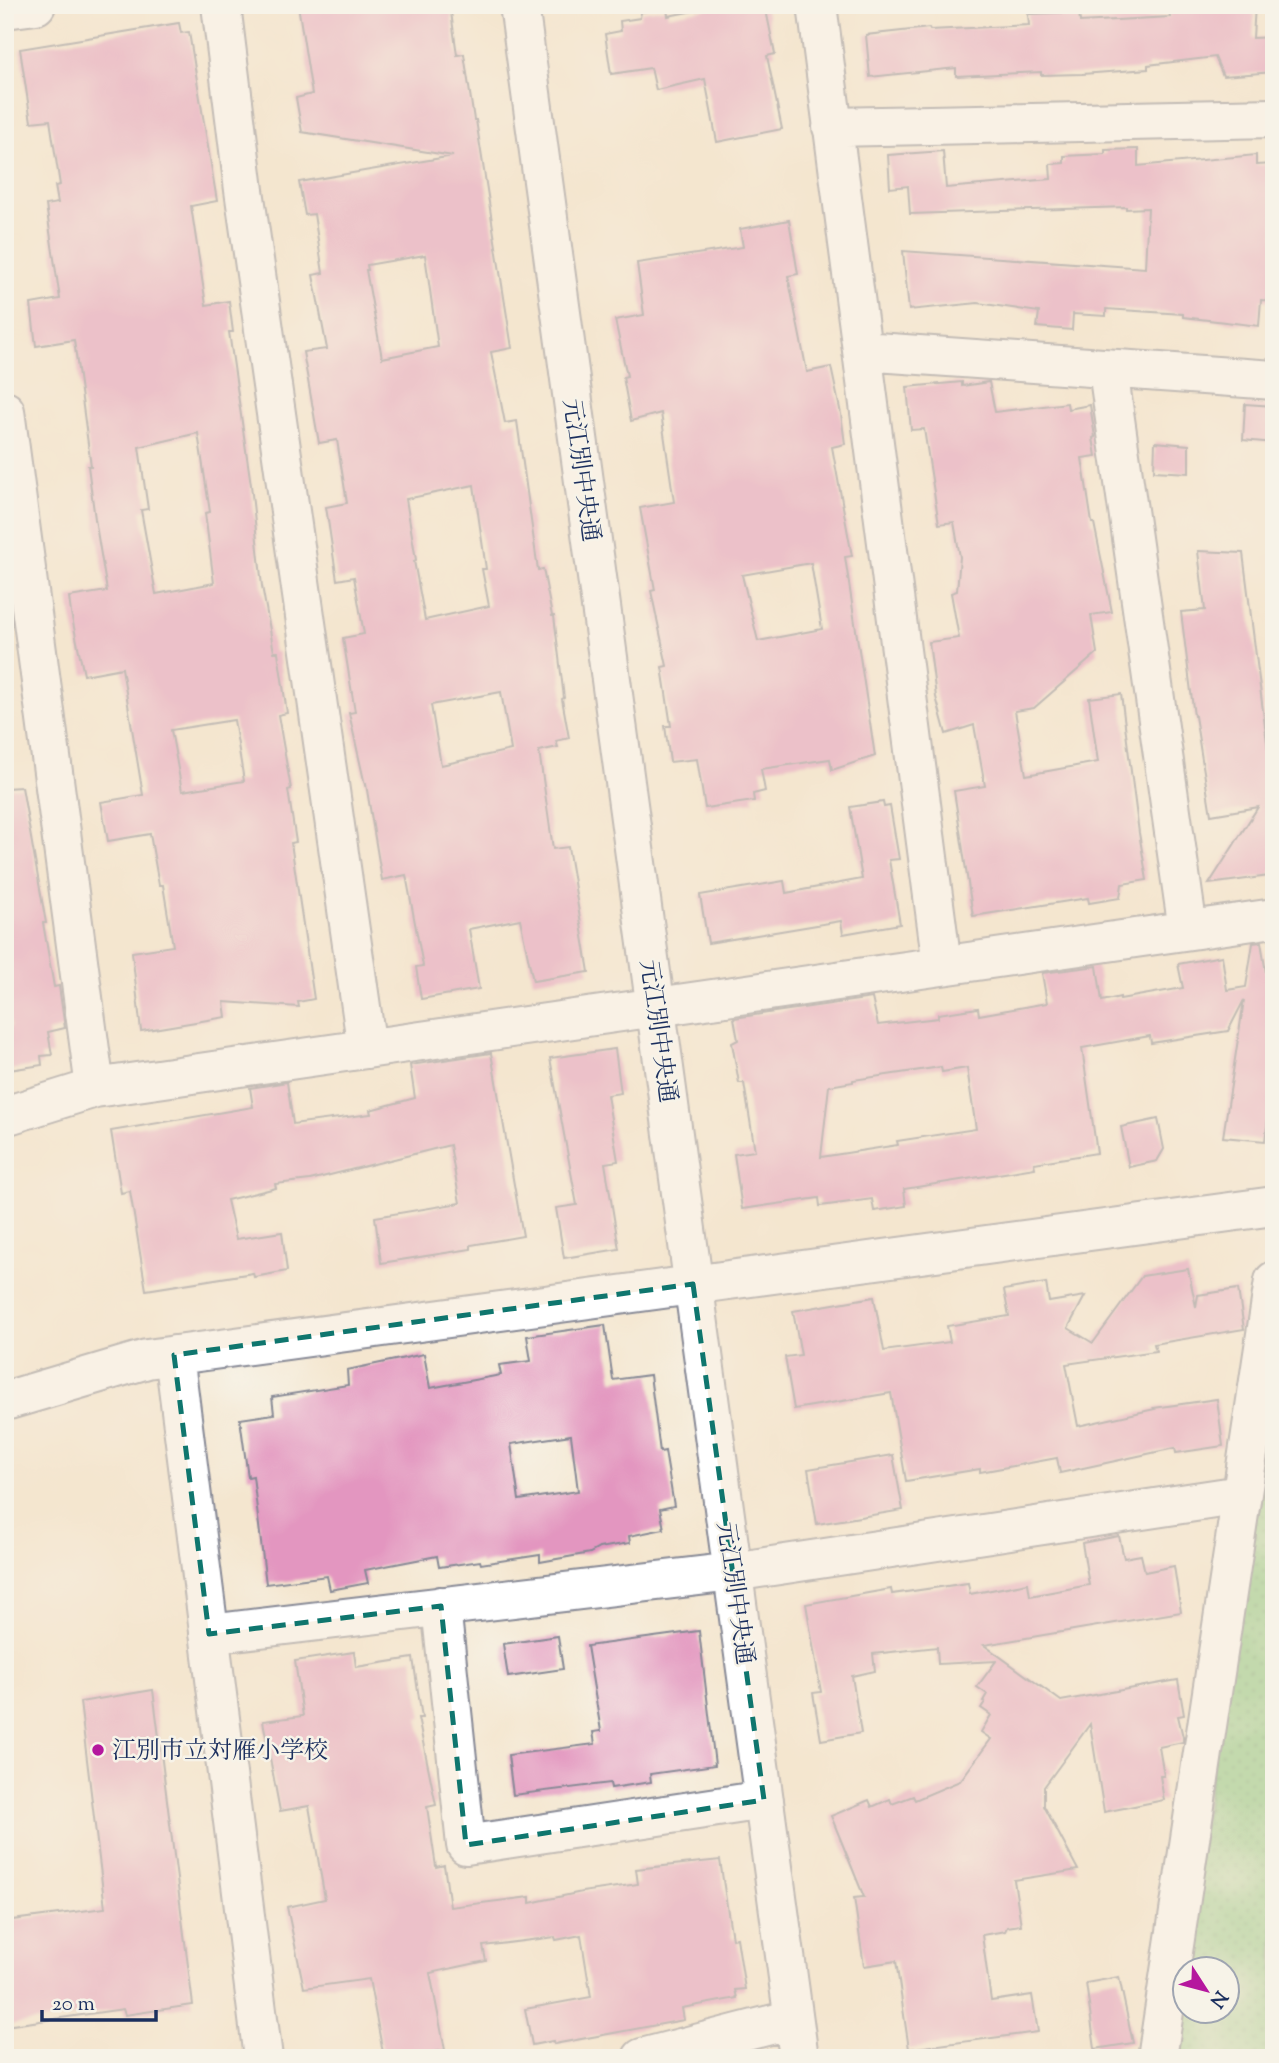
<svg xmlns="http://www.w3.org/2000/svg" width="1279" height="2063" viewBox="0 0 1279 2063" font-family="'Sorts Mill Goudy','Noto Serif JP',serif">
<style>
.grass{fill:url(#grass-dots);stroke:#527c70;stroke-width:2;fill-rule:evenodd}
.building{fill:#e396c0;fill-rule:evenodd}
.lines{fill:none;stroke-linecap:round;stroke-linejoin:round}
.street-casing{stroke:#888a96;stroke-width:42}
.street{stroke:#fff;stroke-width:38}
.marked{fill:none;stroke:#0f766e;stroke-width:5;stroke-dasharray:14 9;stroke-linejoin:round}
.poi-dot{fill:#b5179e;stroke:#f7f3e8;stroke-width:2.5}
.labels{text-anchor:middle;stroke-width:5;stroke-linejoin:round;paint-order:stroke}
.street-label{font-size:24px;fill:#1b2f5e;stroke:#f7f3e8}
.poi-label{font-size:24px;fill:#1b2f5e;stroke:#f7f3e8;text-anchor:start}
</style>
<defs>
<pattern id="grass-dots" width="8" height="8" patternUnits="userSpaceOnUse" patternTransform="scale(1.75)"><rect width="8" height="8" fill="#88ca83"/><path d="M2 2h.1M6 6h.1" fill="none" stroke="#6ea46e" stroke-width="1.8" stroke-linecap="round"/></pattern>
</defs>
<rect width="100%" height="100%" fill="#f7f3e8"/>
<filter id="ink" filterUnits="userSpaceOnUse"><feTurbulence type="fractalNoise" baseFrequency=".0143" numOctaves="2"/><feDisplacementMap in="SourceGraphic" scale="14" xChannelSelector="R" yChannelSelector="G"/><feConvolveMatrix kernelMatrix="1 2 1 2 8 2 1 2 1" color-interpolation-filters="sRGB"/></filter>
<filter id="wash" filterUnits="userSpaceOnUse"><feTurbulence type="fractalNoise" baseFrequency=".00686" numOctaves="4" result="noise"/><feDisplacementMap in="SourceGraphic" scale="28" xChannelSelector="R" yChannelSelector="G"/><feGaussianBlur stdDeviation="1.57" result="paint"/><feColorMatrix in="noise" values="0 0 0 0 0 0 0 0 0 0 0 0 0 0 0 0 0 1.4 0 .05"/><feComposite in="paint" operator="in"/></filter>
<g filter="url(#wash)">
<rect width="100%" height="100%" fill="#f4e6cf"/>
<path class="grass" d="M 1274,1371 L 1274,2058 L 1166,2058 ZM 1184,1968 L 1226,1968 L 1226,2010 L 1184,2010 Z"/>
<g id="blocks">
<path class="building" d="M 298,5 L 450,5 L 457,55 L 464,54 L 474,120 L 476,120 L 512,348 L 491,352 L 505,423 L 517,421 L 538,570 L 543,569 L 552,616 L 554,616 L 564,698 L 562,699 L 569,738 L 556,741 L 558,747 L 539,751 L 553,849 L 568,847 L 589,972 L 533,981 L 520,919 L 469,929 L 479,989 L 421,999 L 416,967 L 423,966 L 406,875 L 382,880 L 366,784 L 365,785 L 349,713 L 355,712 L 343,638 L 364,634 L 354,577 L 337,580 L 326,507 L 347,503 L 337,440 L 319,443 L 303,352 L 327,349 L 313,275 L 323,273 L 314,214 L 305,215 L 299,182 L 453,156 L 302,132 L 296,98 L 312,94 ZM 425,255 L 438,347 L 382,358 L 366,270 L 368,270 L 367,265 ZM 474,485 L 486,569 L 482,569 L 489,606 L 425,620 L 414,561 L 416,560 L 406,499 ZM 501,692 L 511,750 L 441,765 L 431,705 Z
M 724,5 L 765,5 L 775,54 L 767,56 L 782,129 L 717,142 L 705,79 L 656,90 L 651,68 L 611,74 L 605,34 L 621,31 L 620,21 L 640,18 L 641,12 L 667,8 L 668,16 Z
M 1168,5 L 1255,5 L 1253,38 L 1274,37 L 1274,72 L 1223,76 L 1215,57 L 1148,65 L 1148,69 L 1082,74 L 1041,75 L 1041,72 L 956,76 L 956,68 L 870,77 L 866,35 L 929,28 L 930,30 L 1029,25 L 1028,14 L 1079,12 L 1080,22 L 1170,17 Z
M 179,23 L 181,33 L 189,32 L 217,201 L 191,206 L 206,305 L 229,301 L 233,332 L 229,332 L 251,485 L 262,586 L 274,652 L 278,652 L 287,713 L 278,715 L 291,789 L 288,790 L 296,842 L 291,843 L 314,999 L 298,1002 L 299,1007 L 224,1002 L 226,1017 L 141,1031 L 132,952 L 173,946 L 163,885 L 159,885 L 150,834 L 108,841 L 101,802 L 143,795 L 122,668 L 84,675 L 71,613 L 69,597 L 107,591 L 95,519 L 88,466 L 91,466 L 74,340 L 36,346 L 31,304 L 60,299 L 46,205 L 58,203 L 55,186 L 60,185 L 50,120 L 31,122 L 20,49 ZM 198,433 L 210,512 L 205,513 L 214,583 L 156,594 L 141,510 L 148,509 L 139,447 ZM 234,720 L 244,781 L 182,791 L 171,730 Z
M 1138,149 L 1138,166 L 1256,155 L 1256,165 L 1274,164 L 1274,301 L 1261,300 L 1259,326 L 1183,317 L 1183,314 L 1106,309 L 1106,316 L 1073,314 L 1072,330 L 1037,327 L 1039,312 L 978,303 L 909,310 L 903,251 L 1145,268 L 1148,208 L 1126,209 L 1126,207 L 910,214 L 908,186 L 890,188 L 888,155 L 943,151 L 946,188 L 1051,179 L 1050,164 L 1064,163 L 1064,156 L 1105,154 L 1105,150 Z
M 789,220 L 798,274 L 788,276 L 807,372 L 831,367 L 841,414 L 845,444 L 832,447 L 852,556 L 845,557 L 875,756 L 832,770 L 830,759 L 761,769 L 765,791 L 753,794 L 754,801 L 705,808 L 697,759 L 670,762 L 665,726 L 671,726 L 662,667 L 667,666 L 651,591 L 655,590 L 640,508 L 674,502 L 661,413 L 631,421 L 623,377 L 627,376 L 615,320 L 644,315 L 637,263 L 743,247 L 740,229 ZM 811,563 L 822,629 L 758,641 L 742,575 Z
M 962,382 L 962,386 L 989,382 L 995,412 L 1067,403 L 1068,409 L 1090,405 L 1095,437 L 1093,438 L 1096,456 L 1082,458 L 1092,523 L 1094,523 L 1112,612 L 1091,615 L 1097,653 L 1034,708 L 1015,711 L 1026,775 L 1098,762 L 1089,698 L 1121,694 L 1139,833 L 1147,880 L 1122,884 L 1120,898 L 1089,903 L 1088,898 L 973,916 L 954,791 L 985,786 L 974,725 L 946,734 L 936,697 L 929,642 L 959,638 L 951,593 L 957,591 L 960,557 L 954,522 L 939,524 L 924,429 L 911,430 L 907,387 Z
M 1245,404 L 1274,406 L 1274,443 L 1243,440 Z
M 1155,442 L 1189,445 L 1189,473 L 1154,471 Z
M 1198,551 L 1243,553 L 1270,766 L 1274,766 L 1274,865 L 1269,876 L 1209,884 L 1258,807 L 1211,815 L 1195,716 L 1194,716 L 1181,612 L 1205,610 Z
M 22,787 L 46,923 L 43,923 L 54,987 L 59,986 L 65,1028 L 48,1032 L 52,1055 L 41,1056 L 42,1065 L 9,1070 L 5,1046 L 5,1028 L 11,1027 L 5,986 L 5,788 Z
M 883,802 L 884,807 L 890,806 L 899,859 L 889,860 L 900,924 L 843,934 L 841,921 L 708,943 L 700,895 L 784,881 L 786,893 L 862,879 L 850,807 Z
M 1261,942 L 1274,1022 L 1274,1075 L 1265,1141 L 1223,1137 L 1244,1000 L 1228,1031 L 1151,1043 L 1150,1036 L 1082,1048 L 1097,1153 L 1034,1163 L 1035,1168 L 904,1189 L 906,1206 L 874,1211 L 872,1199 L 820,1206 L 819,1198 L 742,1209 L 734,1154 L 755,1151 L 744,1083 L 739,1083 L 732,1043 L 738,1040 L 734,1018 L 872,998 L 878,1025 L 938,1018 L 938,1014 L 978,1008 L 979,1015 L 1047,1003 L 1042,973 L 1097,966 L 1102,1001 L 1120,997 L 1120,999 L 1183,988 L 1178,964 L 1222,956 L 1227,990 L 1246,987 L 1253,943 ZM 941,1067 L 942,1072 L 967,1068 L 976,1129 L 897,1141 L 898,1145 L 821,1157 L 829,1086 L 853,1082 L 853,1080 Z
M 615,1049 L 621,1093 L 607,1095 L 618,1161 L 605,1163 L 619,1249 L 564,1258 L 556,1208 L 577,1205 L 550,1058 Z
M 491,1053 L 523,1236 L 471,1245 L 471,1249 L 381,1263 L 375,1217 L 460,1203 L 450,1145 L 310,1180 L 275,1184 L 276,1188 L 227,1200 L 236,1239 L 282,1232 L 287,1271 L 254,1277 L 253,1273 L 146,1290 L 130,1191 L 121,1193 L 111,1131 L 253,1107 L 250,1088 L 287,1082 L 293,1124 L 371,1114 L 370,1110 L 415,1098 L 410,1065 Z
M 1158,1119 L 1164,1149 L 1157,1161 L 1129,1167 L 1121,1127 Z
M 1188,1269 L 1196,1307 L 1198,1295 L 1238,1289 L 1244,1329 L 1154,1344 L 1156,1351 L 1066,1364 L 1078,1426 L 1155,1409 L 1154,1408 L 1217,1399 L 1223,1446 L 1176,1453 L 1175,1448 L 1060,1473 L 1057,1458 L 980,1472 L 980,1469 L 906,1481 L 891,1393 L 794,1409 L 785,1357 L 801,1355 L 793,1311 L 874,1297 L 884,1351 L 950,1342 L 947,1326 L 1009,1316 L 1004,1290 L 1046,1283 L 1049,1302 L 1085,1296 L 1068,1328 L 1093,1343 L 1142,1276 Z
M 605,1325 L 613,1380 L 650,1375 L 660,1452 L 665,1451 L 674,1506 L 660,1509 L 664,1529 L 629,1536 L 630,1543 L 599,1548 L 590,1553 L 540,1562 L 540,1555 L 481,1564 L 480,1561 L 439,1567 L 437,1556 L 365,1570 L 368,1583 L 330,1590 L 327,1576 L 266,1584 L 253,1476 L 248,1477 L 240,1419 L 274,1414 L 272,1397 L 348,1385 L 347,1370 L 424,1354 L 430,1388 L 501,1375 L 499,1365 L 531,1361 L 527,1336 ZM 571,1435 L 578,1491 L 519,1500 L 511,1444 Z
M 893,1455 L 903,1510 L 817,1524 L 808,1469 Z
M 1119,1536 L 1124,1558 L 1141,1555 L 1145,1572 L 1174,1566 L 1181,1612 L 984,1645 L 1061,1701 L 1178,1680 L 1184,1715 L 1178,1716 L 1183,1737 L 1183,1742 L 1159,1747 L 1164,1776 L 1160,1776 L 1164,1800 L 1104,1812 L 1090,1724 L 1044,1787 L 1044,1806 L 1078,1870 L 1014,1880 L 1021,1925 L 1007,1927 L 1005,1931 L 982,1935 L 991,2001 L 1032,1995 L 1038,2032 L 909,2049 L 896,1961 L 864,1966 L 854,1898 L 864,1897 L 831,1816 L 869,1800 L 872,1807 L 890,1799 L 892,1804 L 913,1796 L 915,1800 L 960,1781 L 991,1739 L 981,1732 L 991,1715 L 981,1708 L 985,1702 L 983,1701 L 987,1694 L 977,1687 L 996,1661 L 938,1664 L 937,1647 L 873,1654 L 875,1671 L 852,1676 L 861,1733 L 821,1740 L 813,1693 L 821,1692 L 806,1604 L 891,1589 L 892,1594 L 968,1583 L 970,1594 L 1028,1583 L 1030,1596 L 1089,1585 L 1082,1543 Z
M 699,1631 L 715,1765 L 650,1774 L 651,1782 L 611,1788 L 610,1783 L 513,1795 L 508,1755 L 595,1744 L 593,1732 L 601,1731 L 587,1646 Z
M 558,1636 L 563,1669 L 508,1677 L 503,1644 Z
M 354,1652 L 356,1667 L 413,1658 L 422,1718 L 418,1718 L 436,1805 L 427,1807 L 436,1867 L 444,1865 L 450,1907 L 530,1897 L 530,1903 L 582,1892 L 638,1884 L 636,1869 L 720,1860 L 732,1939 L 737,1938 L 745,1989 L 735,1990 L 737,1998 L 682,2008 L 684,2020 L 554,2044 L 553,2041 L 532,2045 L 525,2009 L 591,1997 L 581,1935 L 556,1940 L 555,1937 L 483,1946 L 486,1961 L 430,1973 L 445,2050 L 420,2055 L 418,2058 L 384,2058 L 369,1979 L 304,1988 L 287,1907 L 325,1899 L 309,1806 L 280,1811 L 263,1721 L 303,1716 L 295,1661 Z
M 153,1690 L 193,2005 L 125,2015 L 123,2009 L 5,2026 L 5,1921 L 105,1908 L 80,1702 Z
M 1119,1977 L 1133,2043 L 1095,2049 L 1086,1983 Z"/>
</g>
</g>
<g filter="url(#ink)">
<use href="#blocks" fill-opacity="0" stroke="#888a96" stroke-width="2"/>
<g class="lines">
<defs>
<path id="street" d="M 221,5 L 244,190 L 367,1049
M 519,5 L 799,2058
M 817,5 L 942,965
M 5,9 L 36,5
M 832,127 L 1274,118
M 862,351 L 1274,380
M 1108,370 L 1188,930
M 5,411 L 95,1088
M 5,1116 L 95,1088 L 1274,918
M 174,1355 L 263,2058
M 5,1401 L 147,1359 L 1274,1206
M 441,1606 L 466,1845 L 764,1800
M 209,1634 L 733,1572 L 1241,1495
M 642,2058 L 793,2019
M 1157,2058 L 1274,1281"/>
</defs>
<use href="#street" class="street-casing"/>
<use href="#street" class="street"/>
</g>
</g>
<path d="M0 0H1279V2063H0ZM 693,1284 L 764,1800 L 466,1845 L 441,1606 L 209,1634 L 174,1355 Z" fill="#f4e6cf" fill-opacity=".55" fill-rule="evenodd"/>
<path class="marked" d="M 693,1284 L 764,1800 L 466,1845 L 441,1606 L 209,1634 L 174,1355 Z"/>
<circle class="poi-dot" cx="98" cy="1750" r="7"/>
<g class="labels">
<g class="street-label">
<text transform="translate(582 470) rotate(82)" y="8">元江別中央通</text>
<text transform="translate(659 1031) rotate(82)" y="8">元江別中央通</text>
<text transform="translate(736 1593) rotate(82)" y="8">元江別中央通</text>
</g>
<g class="poi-label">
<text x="112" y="1758">江別市立対雁小学校</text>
</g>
</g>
<rect width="1279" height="2063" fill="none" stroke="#f7f3e8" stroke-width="28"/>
<g transform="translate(1206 1990) rotate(126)"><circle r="33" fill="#f7f3e8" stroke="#9fa5b1" stroke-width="2"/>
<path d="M0-5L12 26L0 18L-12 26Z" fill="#b5179e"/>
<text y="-10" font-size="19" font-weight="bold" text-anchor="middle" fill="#1b2f5e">N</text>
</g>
<path d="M42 2010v10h114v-10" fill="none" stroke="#1b2f5e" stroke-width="3.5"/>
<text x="52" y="2010" font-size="21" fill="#1b2f5e" stroke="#f7f3e8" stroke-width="5" paint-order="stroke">20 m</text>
</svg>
